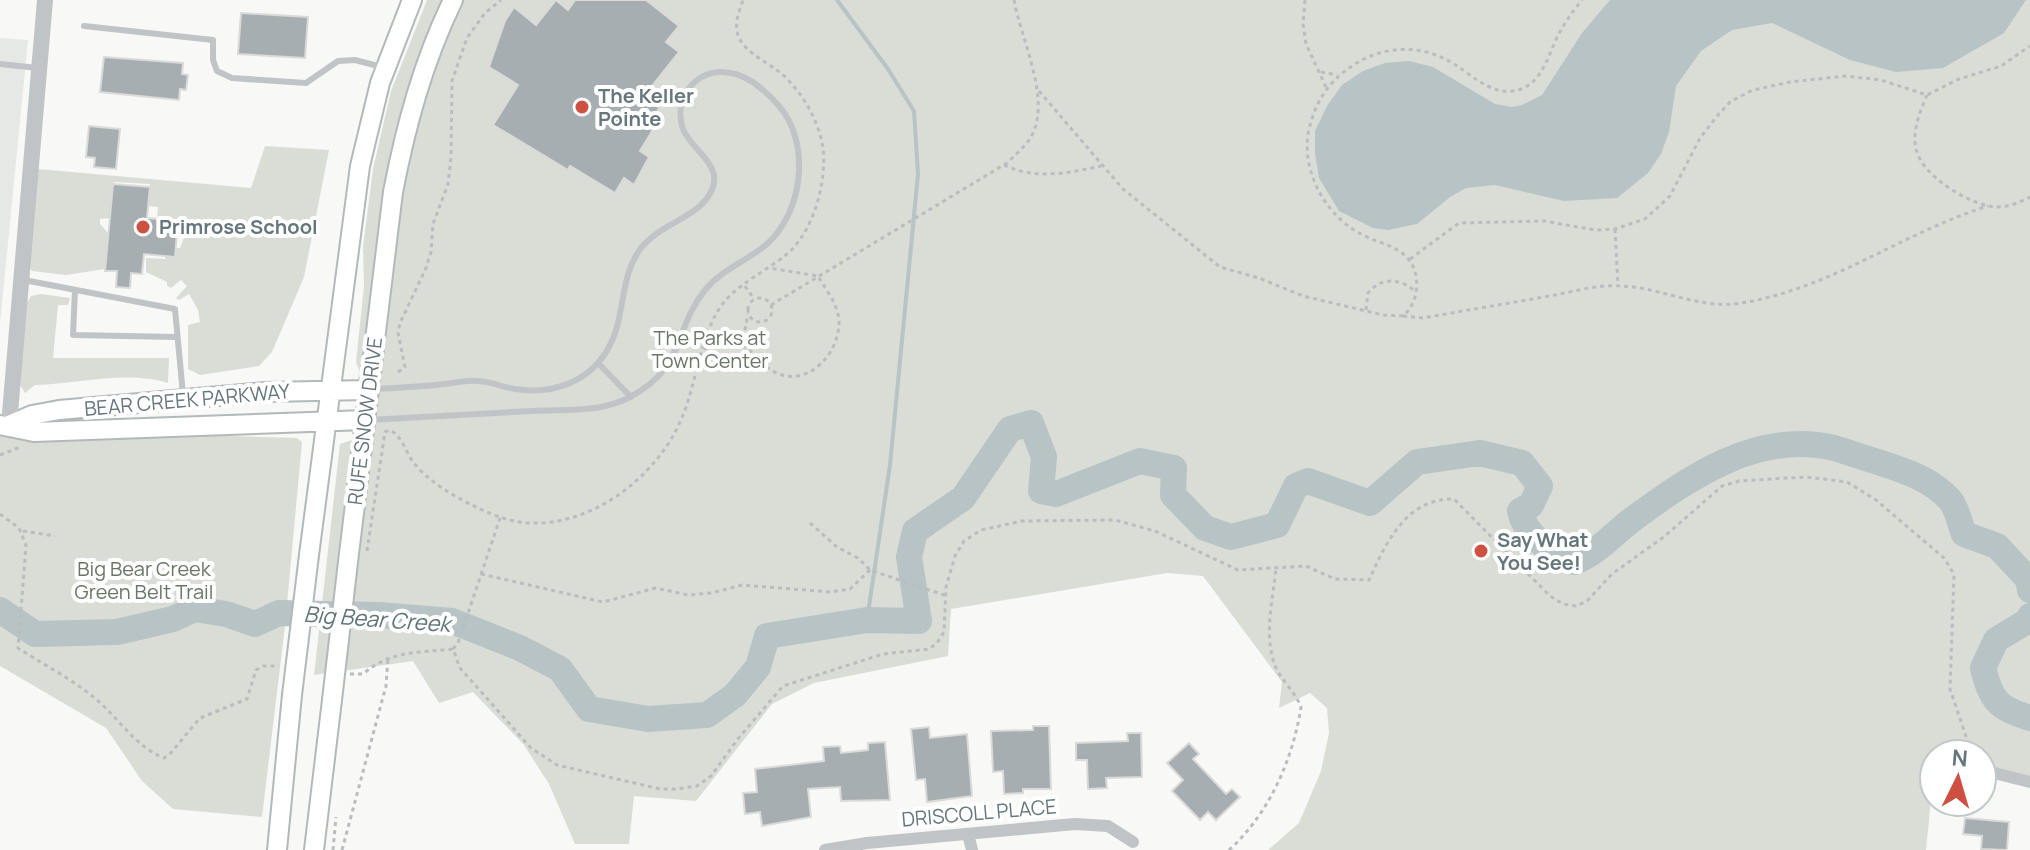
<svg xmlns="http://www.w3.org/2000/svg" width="2030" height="850" viewBox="0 0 2030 850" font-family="Manrope,sans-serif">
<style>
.built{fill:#e6e8e6}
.green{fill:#d9ddd6}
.water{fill:#b7c3c5}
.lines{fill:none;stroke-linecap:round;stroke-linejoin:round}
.stream{stroke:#b7c3c5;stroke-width:4}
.river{stroke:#b7c3c5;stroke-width:26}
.building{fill:#a6aeb2;stroke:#dadad8;stroke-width:2}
.secondary-casing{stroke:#b3b8bb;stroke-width:22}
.path{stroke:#babdbf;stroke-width:3;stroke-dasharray:4 4;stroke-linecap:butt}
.service{stroke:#c0c4c7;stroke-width:6}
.minor{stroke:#c0c4c7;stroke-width:12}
.tertiary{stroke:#c0c4c7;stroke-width:16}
.secondary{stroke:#fff;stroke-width:18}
.secondary-bridge-casing{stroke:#b3b8bb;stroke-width:22;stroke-linecap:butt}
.secondary-bridge{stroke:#fff;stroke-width:18}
.poi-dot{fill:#ce5041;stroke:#fff;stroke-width:3}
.labels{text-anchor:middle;stroke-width:8;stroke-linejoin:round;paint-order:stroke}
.poi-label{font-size:20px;font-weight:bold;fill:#66767d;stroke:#fff;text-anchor:start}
.park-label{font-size:20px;fill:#6a7665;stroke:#fff}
.street-label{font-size:20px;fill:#66767d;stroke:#fff}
.water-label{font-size:22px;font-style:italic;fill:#617578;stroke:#fff}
</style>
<rect width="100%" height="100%" fill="#f8f8f6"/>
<path class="built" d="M 0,38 L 28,40 L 0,324 Z"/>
<path class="green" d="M 427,0 L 2030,0 L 2030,776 L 1982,765 L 1982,754 L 1945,754 L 1936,750 L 1926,850 L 1268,850 L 1299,823 L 1321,771 L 1329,733 L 1327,708 L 1310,693 L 1279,708 L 1282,682 L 1203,576 L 1167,573 L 951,609 L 948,656 L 814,683 L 772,704 L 696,801 L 634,796 L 629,844 L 575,844 L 549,784 L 524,745 L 473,692 L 439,703 L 413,661 L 314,675 L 340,444 L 352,440 L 359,370 L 356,362 L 364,286 L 363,247 L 373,169 L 391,91 Z
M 265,146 L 329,150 L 304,277 L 272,352 L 259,366 L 200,375 L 188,369 L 188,325 L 200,322 L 198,310 L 189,294 L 179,300 L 176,298 L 187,286 L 181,280 L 171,288 L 167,286 L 167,282 L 146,272 L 146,258 L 165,259 L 165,256 L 175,256 L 176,248 L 180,248 L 184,238 L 181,237 L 181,220 L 157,217 L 158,207 L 148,206 L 150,184 L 114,182 L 113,184 L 110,218 L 100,219 L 100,224 L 108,233 L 105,269 L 66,275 L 32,271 L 29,267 L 38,169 L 251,188 Z
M 41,294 L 70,298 L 68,305 L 58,305 L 53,358 L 169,358 L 168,383 C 127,370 78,384 35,385 L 25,393 L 20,385 L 25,306 L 31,296 Z
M 197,435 L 297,438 L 302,442 L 285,626 L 262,817 L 173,809 L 142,781 L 106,728 L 0,666 L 0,436 Z"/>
<path class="water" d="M 1610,0 L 2026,0 L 2004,33 L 1943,68 L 1896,72 L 1850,60 L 1772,23 L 1732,30 L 1701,51 L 1676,86 L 1669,132 L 1661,154 L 1648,173 L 1617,198 L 1564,201 L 1495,185 L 1466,188 L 1450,197 L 1417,224 L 1388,230 L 1373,228 L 1339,211 L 1319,178 L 1315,154 L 1315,131 L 1327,106 L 1342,85 L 1363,71 L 1385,63 L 1409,61 L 1433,67 L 1495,104 L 1512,107 L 1522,105 L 1542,95 L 1582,33 Z"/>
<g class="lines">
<path class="stream" d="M 837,0 L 888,69 L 914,111 L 918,174 L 890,465 L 867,620"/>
<path class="river" d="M 0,610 L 35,634 L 117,632 L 173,619 L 195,609 L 226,614 L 255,624 L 279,613 L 380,615 L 452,621 L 520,648 L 560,669 L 589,709 L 648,719 L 707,715 L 735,695 L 758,667 L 767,636 L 867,620 L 919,621 L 909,557 L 915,531 L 963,498 L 1010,429 L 1031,423 L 1044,457 L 1041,491 L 1056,494 L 1140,461 L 1174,468 L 1173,495 L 1205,528 L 1231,537 L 1277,525 L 1296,486 L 1308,481 L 1370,503 L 1417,462 L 1480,453 L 1522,463 L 1540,486 L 1531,505 L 1520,511 C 1525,535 1551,554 1574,562 C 1597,554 1613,534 1633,519 C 1690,477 1758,430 1834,448 C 1848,452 1861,457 1875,461 C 1902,470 1931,478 1950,500 C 1957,508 1960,524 1964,534 L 1997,546 L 2028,579 L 2030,590
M 2030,616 L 2029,620 L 1996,640 L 1983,668 C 1991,700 1997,708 2030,718"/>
</g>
<path class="building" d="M 556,0 L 568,10 L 575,0 L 646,0 L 679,26 L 666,42 L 679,52 L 652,86 L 663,94 L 651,133 L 640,151 L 649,157 L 634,185 L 624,178 L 615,193 L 570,166 L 568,170 L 493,125 L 518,85 L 489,67 L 505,21 L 514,7 L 536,25 Z
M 241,13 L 308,17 L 305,58 L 238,54 Z
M 104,57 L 183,63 L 182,74 L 188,75 L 186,90 L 180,89 L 179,100 L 100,92 Z
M 89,126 L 120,129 L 116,169 L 94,167 L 95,158 L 86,157 Z
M 113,184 L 150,187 L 147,218 L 178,221 L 175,257 L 144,254 L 142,274 L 131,273 L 130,288 L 116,287 L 117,271 L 105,271 Z
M 1033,726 L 1049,726 L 1051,789 L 1023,789 L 1023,793 L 1004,794 L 1003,771 L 993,772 L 991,731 L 1033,730 Z
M 929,727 L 930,738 L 967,734 L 972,796 L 927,802 L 925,779 L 916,780 L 911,729 Z
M 1127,733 L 1141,733 L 1142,777 L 1106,778 L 1107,788 L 1088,789 L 1087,760 L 1076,760 L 1076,743 L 1128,741 Z
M 885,742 L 890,800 L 841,801 L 840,787 L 808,789 L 811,817 L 762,826 L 760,812 L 745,814 L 743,793 L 757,792 L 755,769 L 824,761 L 823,747 L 840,746 L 841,753 L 868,750 L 868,743 Z
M 1189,743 L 1199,754 L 1193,759 L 1226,794 L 1232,789 L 1240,797 L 1216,820 L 1208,812 L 1200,820 L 1172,791 L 1183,780 L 1167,763 Z
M 1965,818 L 2009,822 L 2007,850 L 1981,849 L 1982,836 L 1963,834 Z"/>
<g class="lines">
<defs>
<path id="secondary" d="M 0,425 L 34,432 L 365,420
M 9,425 L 32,415 L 59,410 L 265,392 L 368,390
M 309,555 L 360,166 L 380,83 L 412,0
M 348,562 L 393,192 C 406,125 423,62 453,0
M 277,850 L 292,695
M 314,850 L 332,700"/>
</defs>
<use href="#secondary" class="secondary-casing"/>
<path class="path" d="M 1305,0 L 1303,24 L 1306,44 L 1326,87
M 1321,72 L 1337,75
M 1039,91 L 1123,189 L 1220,267 L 1259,278 L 1303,296 L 1383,315 L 1403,316 C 1421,301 1422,267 1402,253 C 1390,244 1376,242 1363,235 C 1326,217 1300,171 1309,129 C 1316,101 1328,82 1352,66 C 1379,47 1416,44 1445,59 C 1469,70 1491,100 1521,89 C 1545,80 1549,50 1561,30 C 1567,19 1574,10 1582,0
M 1927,95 C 1920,112 1912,130 1916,149 C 1922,175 1963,200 1988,206 C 2003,209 2017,204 2030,197
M 1004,165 C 1034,180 1069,173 1101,166
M 1615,229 L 1618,285
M 1410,259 L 1459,223 L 1544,221 L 1595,230 L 1615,229 L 1645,219 L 1670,196 L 1700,138 L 1718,115 L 1731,101 L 1753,90 L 1790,82 L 1845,76 L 1881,80 L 1927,95 L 1959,79 L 2001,66 L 2030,46
M 745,286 L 754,299
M748 310a12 12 0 1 1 24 0a12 12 0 1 1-24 0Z
M 771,305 L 1007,163 C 1016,154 1026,146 1032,135 C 1051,99 1021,39 1014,0
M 1366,310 L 1368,293 C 1381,277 1400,278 1415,291
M 1403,316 L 1423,318 C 1467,310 1511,303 1555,295 C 1576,291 1599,284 1621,286 C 1657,287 1699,308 1734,304 C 1827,292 1901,233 1988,206
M 742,346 L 748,314
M 704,349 C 715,345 727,340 740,344 C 752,348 762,368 779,374 C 811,386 840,351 839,321 C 838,304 826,290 818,276 L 769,268
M 398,372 L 405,367 L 398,333 L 400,323 L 426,268 L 431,252 L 433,224 L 448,184 L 451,158 L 452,81 L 467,38 L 485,13 L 501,0
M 0,455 L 20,447
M 0,514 L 19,528 L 26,545 L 18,648 C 44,665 74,680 97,700 C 120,720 135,746 164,758 L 169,755 L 200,718 L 247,699 L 256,670 L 263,666 L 279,666
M 810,523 L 837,547 L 858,558 L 870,570 L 944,595
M 23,531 L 55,536
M 367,551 L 385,432 L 390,430 C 403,437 405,452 414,463 C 428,481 452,495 472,505 C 490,514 509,522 529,523 C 595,526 660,474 683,415 C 697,381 701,329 725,301 C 741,282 768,270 787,254 C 814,231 827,181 823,148 C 819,120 800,88 778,71 C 765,61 743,51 738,35 C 734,23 739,12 743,0
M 481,574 L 603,602 L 656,588 L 688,595 L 711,593 L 742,585 L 830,592 L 850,589 L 870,570
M 453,649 L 458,643 L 500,518
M 350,674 L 363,674 C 391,650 418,653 453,649 L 460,668 L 531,748 L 557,765 L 660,789 L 676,789 L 697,786 L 711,776 L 737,740 L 783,686 L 883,654 L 929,649 L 937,643 L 944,632 L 946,587 L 955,556 L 964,541 L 981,530 L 1022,521 L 1115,520 L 1155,531 L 1238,570 L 1306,566 L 1335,579 L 1369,580 C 1386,543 1406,498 1454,499 L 1550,596 L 1563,604 L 1576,606 L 1587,601 L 1612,574 L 1665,536 L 1722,486 L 1739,481 L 1806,477 L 1847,482 L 1876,500 L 1944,558 L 1954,574 L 1950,689 L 1972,754
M 333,850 L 336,817
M 342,850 L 386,686 L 388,657
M 1229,850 C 1269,814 1293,759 1301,707 C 1295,691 1280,680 1274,663 C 1264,631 1273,600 1276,568"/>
<path class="service" d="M 84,26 L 213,40 L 213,60 L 217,71 L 232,78 L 306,83 L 338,61 L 355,60 L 382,67
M 0,64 L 38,68
M 24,280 L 175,309 L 183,395
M 75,290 L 73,335 L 177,337
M 598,363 L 631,397
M 368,420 C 423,417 477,414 532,411 C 563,409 599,413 628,398 C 687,368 672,331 705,290 C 723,268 748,261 768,243 C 803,211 811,143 779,106 C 763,88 744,71 719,72 C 690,74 674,104 683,129 C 693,154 733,168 704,202 C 688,220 660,225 641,248 C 619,277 626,316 609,347 C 590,382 553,395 515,389 C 502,387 490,381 477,381 C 466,380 455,383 444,384 C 420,387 396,388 372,389"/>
<path class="minor" d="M 1982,770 L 2030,782
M 968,834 L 972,850
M 825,850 L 867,843 L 1075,824 L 1108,826 L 1133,842"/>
<path class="tertiary" d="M 9,425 L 45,0"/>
<use href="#secondary" class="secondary"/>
<defs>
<path id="secondary-bridge" d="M 292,695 L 309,555
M 332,700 L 348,562"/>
</defs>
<use href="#secondary-bridge" class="secondary-bridge-casing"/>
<use href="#secondary-bridge" class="secondary-bridge"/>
</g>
<g class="poi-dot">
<circle cx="582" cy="107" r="8"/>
<circle cx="143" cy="227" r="8"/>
<circle cx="1481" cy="551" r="8"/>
</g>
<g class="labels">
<g class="poi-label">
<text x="598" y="103">The Keller<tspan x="598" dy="23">Pointe</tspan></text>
<text x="159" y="234">Primrose School</text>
<text x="1497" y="547">Say What<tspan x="1497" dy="23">You See!</tspan></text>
</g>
<g class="park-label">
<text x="710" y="345">The Parks at<tspan x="710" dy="23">Town Center</tspan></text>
<text x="144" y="576">Big Bear Creek<tspan x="144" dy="23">Green Belt Trail</tspan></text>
</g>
<g class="street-label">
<text transform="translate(187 400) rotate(-5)" y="7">BEAR CREEK PARKWAY</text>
<text transform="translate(365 421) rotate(-83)" y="7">RUFE SNOW DRIVE</text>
<text transform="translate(979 813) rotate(-5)" y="7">DRISCOLL PLACE</text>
</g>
<g class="water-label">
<text transform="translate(377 619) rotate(4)" y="8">Big Bear Creek</text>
</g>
</g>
<g transform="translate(1958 778) rotate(5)"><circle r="38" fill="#ffffff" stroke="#c2c8cb" stroke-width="2"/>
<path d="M0-6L14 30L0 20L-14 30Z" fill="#ce5041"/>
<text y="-12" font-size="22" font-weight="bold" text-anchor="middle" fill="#66767d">N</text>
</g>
</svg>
